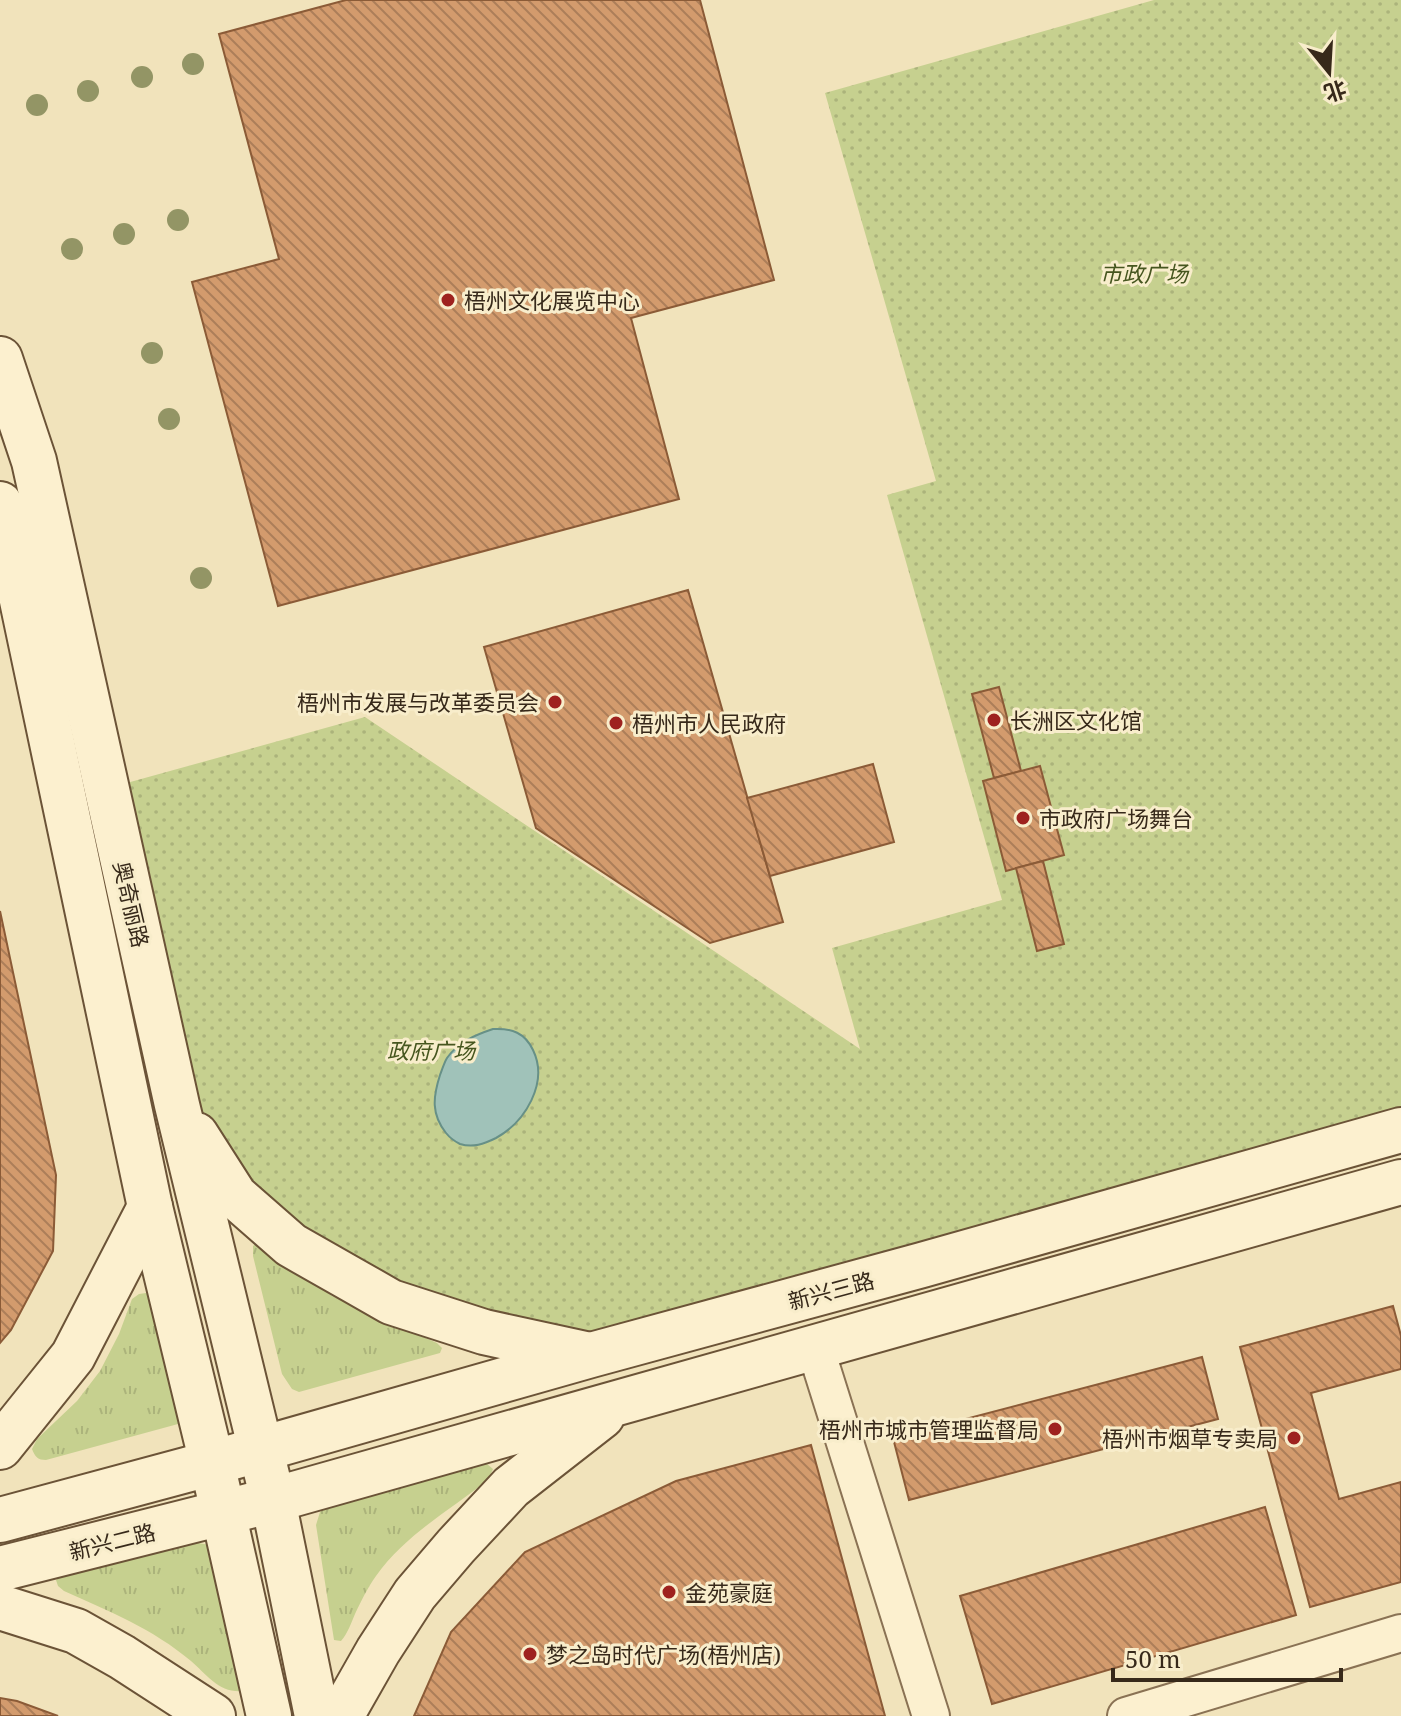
<svg xmlns="http://www.w3.org/2000/svg" width="1401" height="1716" viewBox="0 0 1401 1716" font-family="'Noto Serif','Noto Sans SC',serif">
	<style>
		.grass { fill: url(#grass-tufts) }
		.park { fill: url(#park-dots) }
		.water { fill: #a0c2b9; stroke: #679087; stroke-width: 2 }
		.building { fill: url(#building-back-hatch); stroke: #8b5b37; stroke-width: 2 }
		.lines { fill: none; stroke-linecap: round; stroke-linejoin: round }
		.street-casing { stroke: #8a7254; stroke-width: 40 }
		.secondary-casing { stroke: #6b5337; stroke-width: 48 }
		.street { stroke: #fcf0cf; stroke-width: 36 }
		.secondary { stroke: #fcf0cf; stroke-width: 44 }
		.tree { fill: #939565 }
		.poi-dot { fill: #9e221f; stroke: #f8edcb; stroke-width: 3 }
		.labels { text-anchor: middle; dominant-baseline: central; stroke-width: 6; stroke-linejoin: round; paint-order: stroke }
		.park-label { font-size: 22px; font-style: italic; fill: #46561f; stroke: #f8edcb }
		.poi-label { font-size: 22px; fill: #37291a; stroke: #f8edcb; text-anchor: start }
		.street-label { font-size: 22px; fill: #37291a; stroke: #f8edcb }
	</style>
	<defs>
		<pattern id="grass-tufts" width="24" height="20" patternUnits="userSpaceOnUse" patternTransform="scale(2)"><rect width="24" height="20" fill="#c6d08f"/><path d="M3 7l-1-3M5 7V3M7 7l1-3M15 17l-1-3M17 17v-4M19 17l1-3" fill="none" stroke="#abb37b"/></pattern>
		<pattern id="park-dots" width="8" height="8" patternUnits="userSpaceOnUse" patternTransform="scale(2)"><rect width="8" height="8" fill="#c6d08f"/><path d="M2 2h.1M6 6h.1" fill="none" stroke="#abb37b" stroke-width="1.8" stroke-linecap="round"/></pattern>
		<pattern id="building-back-hatch" width="6" height="6" patternUnits="userSpaceOnUse" patternTransform="scale(2)"><rect width="6" height="6" fill="#d39b6d"/><path d="M-1 5l2 2M0 0l6 6M5-1l2 2" fill="none" stroke="#ac7e59"/></pattern>
	</defs>
	<rect width="100%" height="100%" fill="#f1e3bb"/>
	<g class="grass">
		<polygon points="259,1241 332,1296 437,1343 442,1348 440,1353 299,1392 292,1389 282,1374 253,1256 253,1246"/>
		<path d="M146,1293L151,1298L183,1418L178,1424L46,1460C38,1460 35,1457 32,1449L37,1439L77,1401L100,1371L119,1334L132,1299L139,1294Z"/>
		<path d="M479,1464H487L493,1469L488,1480C450,1510 405,1535 376,1576C368,1587 361,1601 355,1614C351,1623 348,1633 341,1641L334,1640L316,1525L320,1512L325,1508Z"/>
		<path d="M198,1543L210,1545L244,1691C220,1694 207,1675 191,1661C153,1629 109,1611 64,1591L58,1586L56,1580L62,1574Z"/>
	</g>
	<polygon class="park" points="1154,0 1401,0 1401,1130 591,1355 291,1245 177,1105 105,789 365,717 860,1049 832,948 1002,900 887,495 936,481 825,93"/>
	<path class="water" d="M493,1029C512,1028 525,1033 533,1050C549,1083 525,1122 496,1138C484,1144 473,1148 460,1144C454,1141 450,1138 446,1133C431,1114 433,1097 440,1075C442,1070 444,1063 447,1058C458,1042 475,1035 493,1029Z"/>
	<g class="building">
		<polygon points="346,0 700,0 774,280 631,318 679,499 278,606 192,282 279,259 219,34"/>
		<polygon points="688,590 783,922 710,943 536,828 484,647"/>
		<polygon points="999,687 1021,771 994,778 972,694"/>
		<polygon points="873,764 894,842 770,876 747,798"/>
		<polygon points="1040,766 1064,855 1006,871 983,781"/>
		<polygon points="1043,861 1064,944 1037,951 1016,868"/>
		<polygon points="0,911 56,1175 53,1251 11,1330 0,1343"/>
		<polygon points="1393,1306 1401,1336 1401,1369 1311,1393 1339,1499 1401,1482 1401,1582 1310,1607 1240,1347"/>
		<polygon points="1202,1357 1218,1419 909,1500 893,1438"/>
		<polygon points="811,1445 885,1716 414,1716 451,1632 525,1552 676,1481"/>
		<polygon points="1265,1507 1296,1615 992,1704 960,1596"/>
		<polygon points="0,1698 17,1701 58,1716 0,1716"/>
	</g>
	<g class="lines">
		<g class="street-casing">
			<g id="street">
				<polyline points="815,1347 931,1716"/>
				<polyline points="1126,1716 1401,1633"/>
			</g>
		</g>
		<g class="secondary-casing">
			<g id="secondary">
				<polyline points="0,359 34,461 177,1105 273,1500 317,1716"/>
				<polyline points="0,504 8,534 150,1207 212,1463 269,1716"/>
				<polyline points="196,1135 235,1196 291,1245 356,1282 391,1302 484,1332 585,1354"/>
				<polyline points="0,1447 73,1356 150,1207"/>
				<polyline points="0,1520 212,1463 591,1355 922,1265 1401,1130"/>
				<polyline points="0,1569 273,1500 1401,1182"/>
				<polyline points="0,1607 76,1631 122,1657 213,1716"/>
				<polyline points="341,1716 378,1651 415,1594 456,1546 511,1487 602,1416"/>
			</g>
		</g>
		<use href="#street" class="street"/>
		<use href="#secondary" class="secondary"/>
	</g>
	<g class="tree">
		<circle cx="193" cy="64" r="11"/>
		<circle cx="142" cy="77" r="11"/>
		<circle cx="88" cy="91" r="11"/>
		<circle cx="37" cy="105" r="11"/>
		<circle cx="178" cy="220" r="11"/>
		<circle cx="124" cy="234" r="11"/>
		<circle cx="72" cy="249" r="11"/>
		<circle cx="152" cy="353" r="11"/>
		<circle cx="169" cy="419" r="11"/>
		<circle cx="201" cy="578" r="11"/>
	</g>
	<g class="poi-dot">
		<circle cx="448" cy="300" r="8"/>
		<circle cx="555" cy="702" r="8"/>
		<circle cx="994" cy="720" r="8"/>
		<circle cx="616" cy="723" r="8"/>
		<circle cx="1023" cy="818" r="8"/>
		<circle cx="1055" cy="1429" r="8"/>
		<circle cx="1294" cy="1438" r="8"/>
		<circle cx="669" cy="1592" r="8"/>
		<circle cx="530" cy="1654" r="8"/>
	</g>
	<g class="labels">
		<g class="park-label">
			<text x="1144" y="273">市政广场</text>
			<text x="431" y="1050">政府广场</text>
		</g>
		<g class="poi-label">
			<text x="464" y="300">梧州文化展览中心</text>
			<text x="539" y="702" text-anchor="end">梧州市发展与改革委员会</text>
			<text x="1010" y="720">长洲区文化馆</text>
			<text x="632" y="723">梧州市人民政府</text>
			<text x="1039" y="818">市政府广场舞台</text>
			<text x="1039" y="1429" text-anchor="end">梧州市城市管理监督局</text>
			<text x="1278" y="1438" text-anchor="end">梧州市烟草专卖局</text>
			<text x="685" y="1592">金苑豪庭</text>
			<text x="546" y="1654">梦之岛时代广场(梧州店)</text>
		</g>
		<g class="street-label">
			<text transform="translate(132 904) rotate(77)">奥奇丽路</text>
			<text transform="translate(831 1290) rotate(-15)">新兴三路</text>
			<text transform="translate(112 1541) rotate(-14)">新兴二路</text>
		</g>
	</g>
	<g transform="translate(1329 72) rotate(162)" stroke="#f8edcb" stroke-width="6" paint-order="stroke">
	<path d="M0-6L14 30L0 20L-14 30Z" fill="#37291a"/>
	<text y="-12" font-size="22" font-weight="bold" text-anchor="middle" fill="#37291a">北</text>
	</g>
	<path d="M1113 1668v12h228v-12" fill="none" stroke="#37291a" stroke-width="4"/>
	<text x="1125" y="1668" font-size="24" fill="#37291a" stroke="#f8edcb" stroke-width="6" paint-order="stroke">50 m</text>
</svg>
